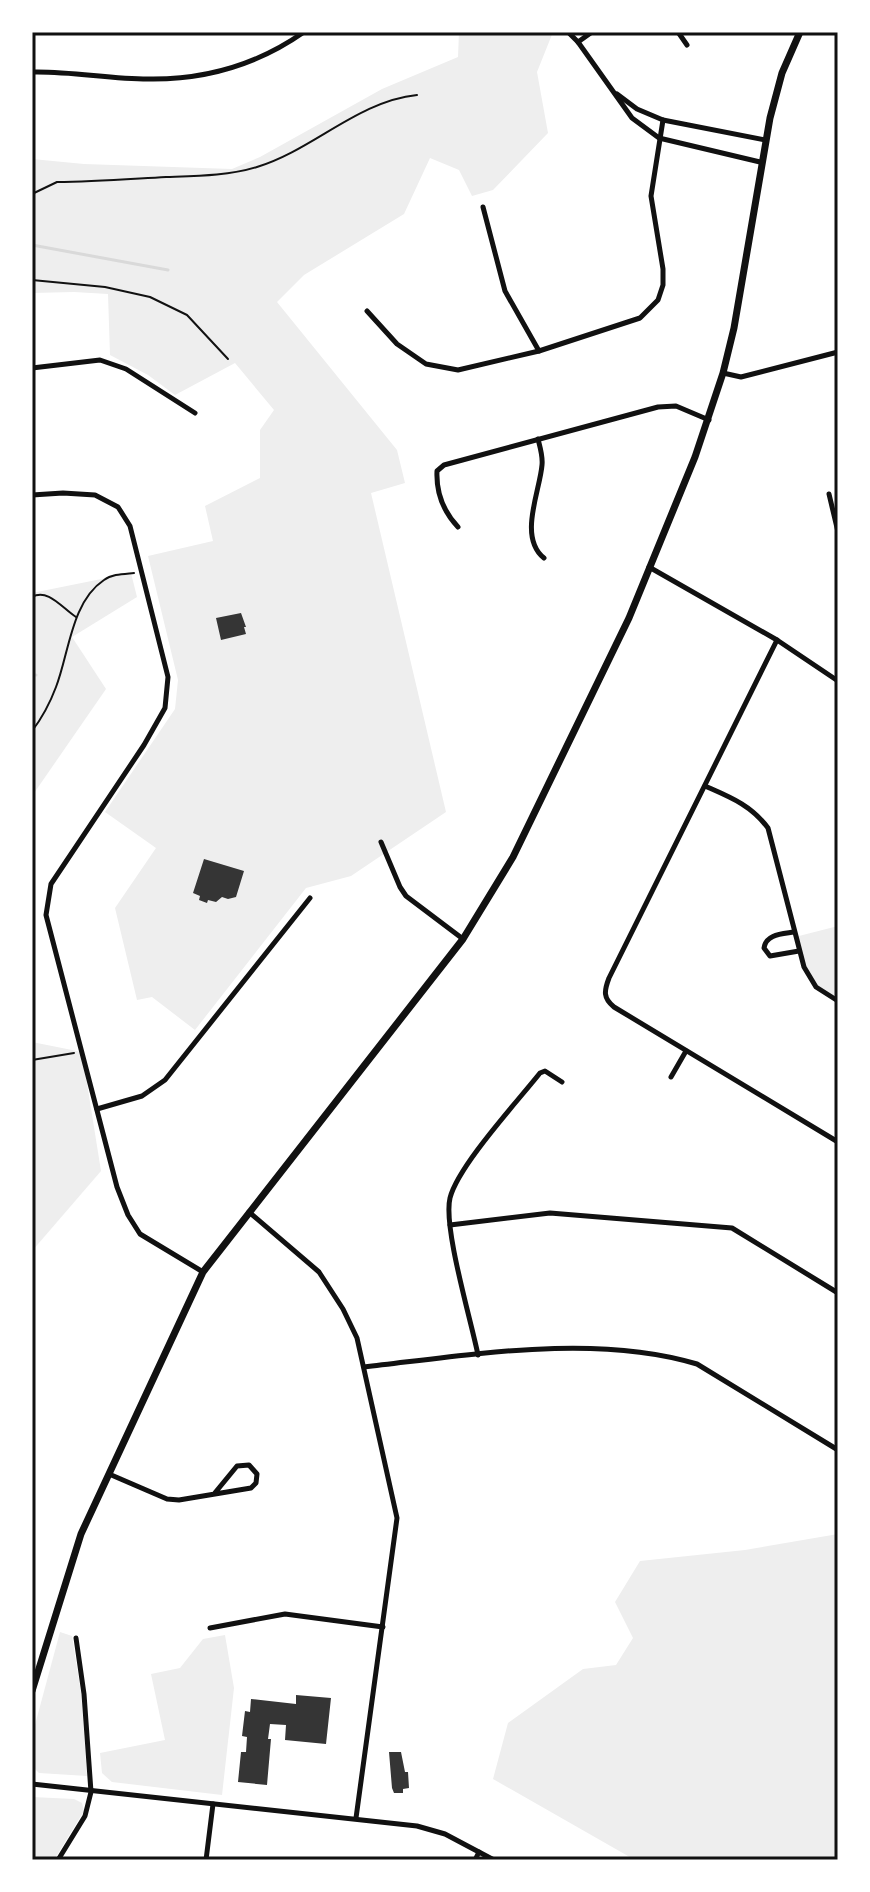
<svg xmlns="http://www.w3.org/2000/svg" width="870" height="1892" viewBox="0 0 870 1892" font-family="'Archivo Narrow',sans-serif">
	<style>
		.green { fill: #eee }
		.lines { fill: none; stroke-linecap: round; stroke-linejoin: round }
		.stream { stroke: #d9d9d9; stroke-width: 3 }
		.building { fill: #353535 }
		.path { stroke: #111; stroke-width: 2 }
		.minor { stroke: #111; stroke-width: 5 }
		.secondary { stroke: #111; stroke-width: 7 }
		.neatline { fill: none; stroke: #111; stroke-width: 3 }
	</style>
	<rect width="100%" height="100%" fill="#fff"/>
	<g class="green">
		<polygon points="459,32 553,32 537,72 548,133 493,190 472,196 459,170 430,158 404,214 304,275 277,302 397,450 405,483 371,493 446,812 351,876 306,888 195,1030 152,997 137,1000 115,908 156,848 105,812 175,709 178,680 148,556 213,541 205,506 260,478 260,430 274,410 235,363 175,395 148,375 110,355 108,294 74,292 32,293 32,159 84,164 232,169 260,157 382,89 458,57"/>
		<polygon points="131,573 137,597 72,637 106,689 32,796 32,593"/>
		<path d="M838,926V1001C808,985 805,967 795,937Z"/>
		<polygon points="32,1042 82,1052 101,1171 32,1251"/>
		<polygon points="838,1534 838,1860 635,1860 493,1779 508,1723 583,1669 616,1665 633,1638 615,1602 640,1561 745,1550"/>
		<polygon points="60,1632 72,1636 81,1693 87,1776 39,1773 32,1766 32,1736"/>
		<polygon points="225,1635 234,1688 222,1795 112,1782 102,1773 100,1753 165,1740 151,1674 180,1668 203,1639"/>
		<polygon points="32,1797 74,1799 82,1803 84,1811 54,1860 32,1860"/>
	</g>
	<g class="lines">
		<g class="stream">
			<polyline points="32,245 168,270"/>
			<polyline points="32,675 36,675"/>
		</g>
	</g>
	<g class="building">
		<polygon points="241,613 246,627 244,627 246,634 221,640 216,618"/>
		<polygon points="204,859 244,871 236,897 228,899 222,897 216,902 208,900 207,903 199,900 200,896 193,893"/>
		<polygon points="296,1695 331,1698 326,1744 285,1740 286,1725 270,1724 268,1739 271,1739 267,1785 238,1782 241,1752 246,1752 247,1737 242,1736 245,1711 250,1712 251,1699 296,1704"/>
		<polygon points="389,1752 401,1752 405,1772 408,1772 409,1788 403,1789 403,1793 394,1793 392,1788"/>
	</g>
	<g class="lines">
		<g class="path">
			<path d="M32,194L57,182C93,182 130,179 166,177C197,176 228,176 257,167C313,150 358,101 417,95"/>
			<polyline points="32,280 105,287 150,297 187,315 228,359"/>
			<path d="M32,597C48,588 62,608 76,617"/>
			<path d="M32,731C42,718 50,703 56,687C69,654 71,602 104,580C112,574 124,574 134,573"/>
			<polyline points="32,1060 74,1053"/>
		</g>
		<g class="minor">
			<polyline points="568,32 578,42 632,118 659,138 760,162"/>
			<polyline points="678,32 687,45"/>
			<polyline points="578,42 592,32"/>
			<path d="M32,72C71,71 109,79 148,79C206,80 257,65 304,32"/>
			<polyline points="617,94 637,109 663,120 765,140"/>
			<polyline points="483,207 505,291 539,351"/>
			<polyline points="367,311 397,344 426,364 458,370 539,351 640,318 658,300 663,285 663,269 651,196 663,120"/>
			<polyline points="32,368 100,360 126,369 195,413"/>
			<polyline points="723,373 741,377 838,352"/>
			<path d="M538,439C540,447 543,456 542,465C540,491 518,537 544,558"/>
			<polyline points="829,494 838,532"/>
			<polyline points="32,495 63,493 95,495 118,507 130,526 168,677 165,708 144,745 51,884 46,915 117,1187 128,1215 140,1234 203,1272"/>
			<path d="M458,527C443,511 436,493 437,471L444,465L658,407L676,406L709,420"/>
			<polyline points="649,567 777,640 838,681"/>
			<path d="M777,640L609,978C604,991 603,998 614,1007L838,1142"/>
			<path d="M705,786C730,797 751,805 768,828L804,967L816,987L838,1001"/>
			<polyline points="381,842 400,887 406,896 463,939"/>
			<path d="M794,932C782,934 766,934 764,948L770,956L799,951"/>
			<polyline points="671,1077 686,1051"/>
			<polyline points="97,1109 142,1096 165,1080 310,898"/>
			<polyline points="249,1212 319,1272 343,1309 357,1338 397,1518 356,1818"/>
			<polyline points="450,1225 550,1213 732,1228 838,1293"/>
			<path d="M478,1355C471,1320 443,1227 450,1198C458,1166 517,1102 540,1073L545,1071L562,1082"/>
			<path d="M364,1367C470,1355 594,1333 697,1364L838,1450"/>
			<polyline points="109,1474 167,1499 179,1500 251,1488 256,1483 257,1474 249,1465 237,1466 214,1494"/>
			<polyline points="210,1628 285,1614 383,1627"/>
			<polyline points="32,1784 417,1826 445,1834 494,1860"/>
			<polyline points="58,1860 85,1816 91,1792 84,1694 76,1638"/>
			<polyline points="206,1860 213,1804"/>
			<polyline points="475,1860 479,1852"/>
		</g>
		<polyline class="secondary" points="32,1691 81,1534 203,1272 463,939 513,857 629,618 695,457 723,373 734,328 770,118 782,73 800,32"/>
	</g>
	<rect width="870" height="1892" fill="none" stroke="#ffffff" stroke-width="68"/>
	<rect x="34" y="34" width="802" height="1824" class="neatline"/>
</svg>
